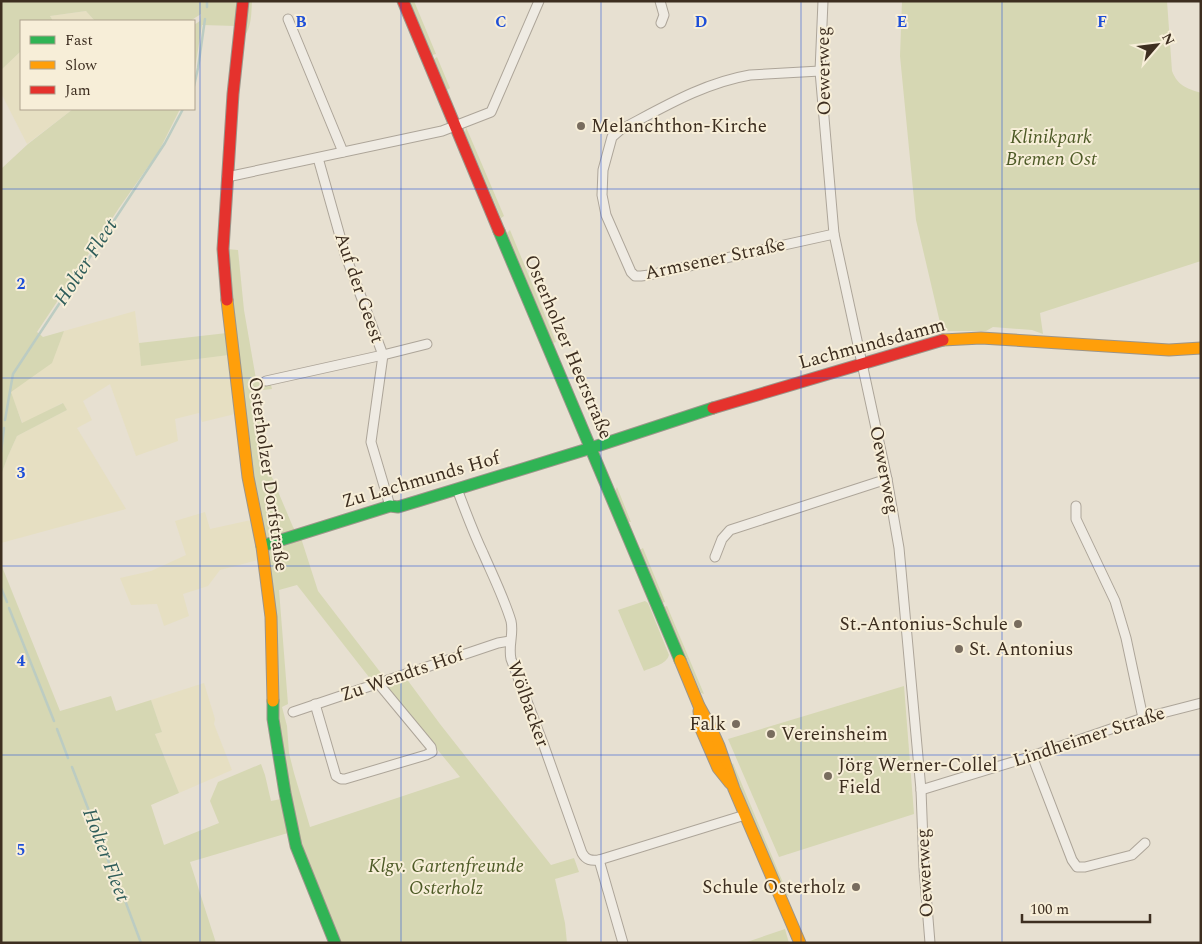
<svg xmlns="http://www.w3.org/2000/svg" width="1202" height="944" viewBox="0 0 1202 944" font-family="Spectral,serif">
	<style>
		.farmland { fill: #e6dfc2 }
		.green { fill: #d6d7b3; fill-rule: evenodd }
		.lines { fill: none; stroke-linecap: round; stroke-linejoin: round }
		.stream { stroke: #bcccc2; stroke-width: 2.5 }
		.street-casing { stroke: #ada599; stroke-width: 11 }
		.fast-casing { stroke: #9c958a; stroke-width: 13 }
		.slow-casing { stroke: #9c958a; stroke-width: 13 }
		.jam-casing { stroke: #9c958a; stroke-width: 13 }
		.street { stroke: #efebe3; stroke-width: 9 }
		.fast { stroke: #30b455; stroke-width: 11 }
		.slow { stroke: #ff9f0a; stroke-width: 11 }
		.jam { stroke: #e5322d; stroke-width: 11 }
		.grid { fill: none; stroke: #1d4ed8; stroke-width: 1; stroke-opacity: 0.55 }
		.poi-dot { fill: #786c5e; stroke: #f7eed8; stroke-width: 2 }
		.labels { text-anchor: middle; dominant-baseline: central; stroke-width: 4; stroke-linejoin: round; paint-order: stroke }
		.street-label { font-size: 19px; fill: #3d2e20; stroke: #f7eed8 }
		.poi-label { font-size: 19px; fill: #3d2e20; stroke: #f7eed8; text-anchor: start }
		.park-label { font-size: 19px; font-style: italic; fill: #4d5a26; stroke: #f7eed8 }
		.water-label { font-size: 20px; font-style: italic; fill: #2f5d5a; stroke: #f7eed8 }
		.grid-label { font-size: 16px; text-anchor: middle; font-weight: bold; fill: #1d4ed8; stroke: #f7eed8; stroke-width: 4; stroke-linejoin: round; paint-order: stroke }
	</style>
	<rect width="100%" height="100%" fill="#e7e0d1"/>
	<g class="farmland">
		<polygon points="86,11 95,21 53,21 50,16"/>
		<polygon points="21,51 21,109 73,109 27,144 1,93 1,70"/>
		<polygon points="135,311 139,343 141,365 229,355 235,414 202,422 199,413 175,419 178,441 136,456 110,384 83,401 92,420 77,428 126,509 1,543 1,475 8,456 17,436 67,410 62,403 23,424 10,392 51,363 64,331"/>
		<polygon points="205,512 210,529 251,520 258,560 220,570 208,586 183,594 189,616 164,626 157,604 131,605 120,578 151,571 186,555 175,521"/>
		<polygon points="204,683 215,719 214,724 232,770 179,793 155,734 162,732 151,700"/>
	</g>
	<g class="green">
		<polygon points="1,1 241,1 236,26 202,25 194,75 194,25 200,21 201,14 190,21 95,21 86,11 50,16 53,21 21,21 21,51 1,70"/>
		<path d="M246,1H252C251,16 252,26 243,39Z"/>
		<polygon points="410,1 414,1 436,54 432,55"/>
		<path d="M902,1H1167L1172,71C1178,86 1186,88 1201,93V261L1040,313L1043,334L1032,330L993,327L986,331H942L916,220L900,56Z"/>
		<polygon points="437,57 450,88 447,90 434,59"/>
		<polygon points="73,109 180,109 159,151 119,208 37,332 43,337 64,331 52,363 11,392 22,423 63,403 67,410 17,436 8,456 1,475 1,169 28,144"/>
		<polygon points="466,127 504,216 501,218 465,133"/>
		<polygon points="510,230 556,342 553,343 507,233"/>
		<path d="M227,249L238,250L244,310L256,379L269,377L272,389L254,391L269,470L293,527L301,538L318,591L384,677L403,674L440,724L551,865L574,858L579,872L555,879L565,923L567,943H339L303,854L277,727L276,654L251,477ZM297,585L372,681L385,686L460,777L310,827L294,773L289,753L287,726L282,707L288,704L279,590Z"/>
		<polygon points="227,333 229,355 141,366 139,343"/>
		<polygon points="617,487 631,522 630,522 628,521 615,491"/>
		<polygon points="643,548 665,602 662,603 640,550"/>
		<polygon points="1,564 60,711 111,696 116,711 151,700 162,732 155,734 179,793 151,805 164,845 219,823 210,801 218,782 261,764 265,775 271,801 281,799 288,833 190,862 216,943 1,943"/>
		<path d="M645,601L648,603L669,655C666,665 652,667 644,671L618,610Z"/>
		<polygon points="667,606 704,694 701,693 664,607"/>
		<polygon points="904,686 914,814 779,857 728,739"/>
		<polygon points="733,763 789,897 785,894 731,766"/>
		<polygon points="785,929 789,943 744,943"/>
	</g>
	<g class="lines">
		<g class="stream">
			<polyline points="207,7 207,1"/>
			<polyline points="194,86 198,68 205,19"/>
			<polyline points="5,420 13,374 165,143 183,109"/>
			<polyline points="1,452 4,428"/>
			<polyline points="1,588 7,602"/>
			<polyline points="9,608 54,721"/>
			<polyline points="57,729 68,758"/>
			<polyline points="72,767 113,873 126,903 141,943"/>
		</g>
		<g class="street-casing">
			<g id="street">
				<polyline points="660,1 664,15 661,23"/>
				<polyline points="823,1 820,71 834,234 887,479 899,548 921,790 924,869 930,943"/>
				<polyline points="288,19 343,152"/>
				<path d="M820,71L750,75C703,83 662,108 620,130L612,137L603,170L602,195L606,215L631,272L635,276H641L649,275L834,234"/>
				<polyline points="318,158 345,254 383,355 371,442 390,506"/>
				<polyline points="227,177 442,131 491,112 539,1"/>
				<polyline points="266,381 383,355 427,344"/>
				<path d="M457,489C465,510 473,532 483,553C493,576 504,598 511,621C514,634 508,645 511,659L544,746L582,853C586,860 591,861 599,860L745,815"/>
				<polyline points="1076,506 1076,519 1115,601 1126,638 1143,718"/>
				<polyline points="715,557 722,539 730,530 887,479"/>
				<polyline points="315,704 336,776 341,779 345,779 426,755 432,752 431,747 378,683"/>
				<polyline points="293,712 498,643 510,641"/>
				<polyline points="1032,756 1072,860 1077,867 1085,867 1132,855 1145,843"/>
				<polyline points="921,790 1029,757 1143,718 1201,703"/>
				<polyline points="599,860 623,943"/>
			</g>
		</g>
		<g class="fast-casing">
			<g id="fast">
				<polyline points="499,231 680,660"/>
				<polyline points="262,546 390,506 398,507 418,501 591,448 713,408"/>
				<polyline points="273,701 273,719 285,793 296,846 335,943"/>
			</g>
		</g>
		<g class="slow-casing">
			<g id="slow">
				<polyline points="227,300 248,477 262,547 271,617 273,701"/>
				<polyline points="943,340 981,338 1169,350 1201,348"/>
				<polyline points="680,660 699,706 710,726 719,746 734,789 800,943"/>
				<polyline points="699,711 701,729 718,768 730,783"/>
			</g>
		</g>
		<g class="jam-casing">
			<g id="jam">
				<polyline points="403,1 499,231"/>
				<polyline points="227,300 223,249 233,94 243,1"/>
				<polyline points="713,408 943,340"/>
			</g>
		</g>
		<use href="#street" class="street"/>
		<use href="#fast" class="fast"/>
		<use href="#slow" class="slow"/>
		<use href="#jam" class="jam"/>
	</g>
	<path class="grid" d="M200,1V943M401,1V943M601,1V943M801,1V943M1002,1V943M1,189H1201M1,378H1201M1,566H1201M1,755H1201"/>
	<g class="poi-dot">
		<circle cx="581" cy="126" r="5"/>
		<circle cx="1018" cy="624" r="5"/>
		<circle cx="959" cy="649" r="5"/>
		<circle cx="736" cy="724" r="5"/>
		<circle cx="771" cy="734" r="5"/>
		<circle cx="828" cy="776" r="5"/>
		<circle cx="856" cy="887" r="5"/>
	</g>
	<g class="labels">
		<g class="street-label">
			<text transform="translate(824 71) rotate(-91)">Oewerweg</text>
			<text transform="translate(715 259) rotate(-12)">Armsener Straße</text>
			<text transform="translate(359 288) rotate(71)">Auf der Geest</text>
			<text transform="translate(872 344) rotate(-15)">Lachmundsdamm</text>
			<text transform="translate(568 347) rotate(67)">Osterholzer Heerstraße</text>
			<text transform="translate(884 470) rotate(79)">Oewerweg</text>
			<text transform="translate(268 474) rotate(82)">Osterholzer Dorfstraße</text>
			<text transform="translate(421 480) rotate(-16)">Zu Lachmunds Hof</text>
			<text transform="translate(402 675) rotate(-19)">Zu Wendts Hof</text>
			<text transform="translate(528 704) rotate(70)">Wölbacker</text>
			<text transform="translate(1089 737) rotate(-18)">Lindheimer Straße</text>
			<text transform="translate(925 873) rotate(-93)">Oewerweg</text>
		</g>
		<g class="poi-label">
			<text x="591" y="126">Melanchthon-Kirche</text>
			<text x="1008" y="624" text-anchor="end">St.-Antonius-Schule</text>
			<text x="969" y="649">St. Antonius</text>
			<text x="726" y="724" text-anchor="end">Falk</text>
			<text x="781" y="734">Vereinsheim</text>
			<text x="838" y="765">Jörg Werner-Collel<tspan x="838" dy="22">Field</tspan></text>
			<text x="846" y="887" text-anchor="end">Schule Osterholz</text>
		</g>
		<g class="park-label">
			<text x="1051" y="137">Klinikpark<tspan x="1051" dy="22">Bremen Ost</tspan></text>
			<text x="446" y="866">Klgv. Gartenfreunde<tspan x="446" dy="22">Osterholz</tspan></text>
		</g>
		<g class="water-label">
			<text transform="translate(86 262) rotate(-57)">Holter Fleet</text>
			<text transform="translate(106 855) rotate(69)">Holter Fleet</text>
		</g>
	</g>
	<g class="grid-label">
		<text x="301" y="27">B</text>
		<text x="501" y="27">C</text>
		<text x="701" y="27">D</text>
		<text x="902" y="27">E</text>
		<text x="1102" y="27">F</text>
		<text x="21" y="289">2</text>
		<text x="21" y="478">3</text>
		<text x="21" y="666">4</text>
		<text x="21" y="855">5</text>
	</g>
	<rect width="1202" height="944" fill="none" stroke="#3d2e20" stroke-width="5"/>
	<rect x="20" y="20" width="175" height="90" fill="#f7eed8" stroke="#ada18e"/>
	<rect x="30" y="36" width="25" height="8" fill="#30b455" stroke="#ada18e"/>
	<text x="65" y="45" font-size="15" fill="#3d2e20">Fast</text>
	<rect x="30" y="61" width="25" height="8" fill="#ff9f0a" stroke="#ada18e"/>
	<text x="65" y="70" font-size="15" fill="#3d2e20">Slow</text>
	<rect x="30" y="86" width="25" height="8" fill="#e5322d" stroke="#ada18e"/>
	<text x="65" y="95" font-size="15" fill="#3d2e20">Jam</text>
	<g transform="translate(1157 45) rotate(62)" stroke="#f7eed8" stroke-width="4" paint-order="stroke">
	<path d="M0-4L9 19L0 12L-9 19Z" fill="#3d2e20"/>
	<text y="-8" font-size="14" font-weight="bold" text-anchor="middle" fill="#3d2e20">N</text>
	</g>
	<path d="M1022 914v8h128v-8" fill="none" stroke="#3d2e20" stroke-width="2.5"/>
	<text x="1030" y="914" font-size="15" fill="#3d2e20" stroke="#f7eed8" stroke-width="4" paint-order="stroke">100 m</text>
</svg>
